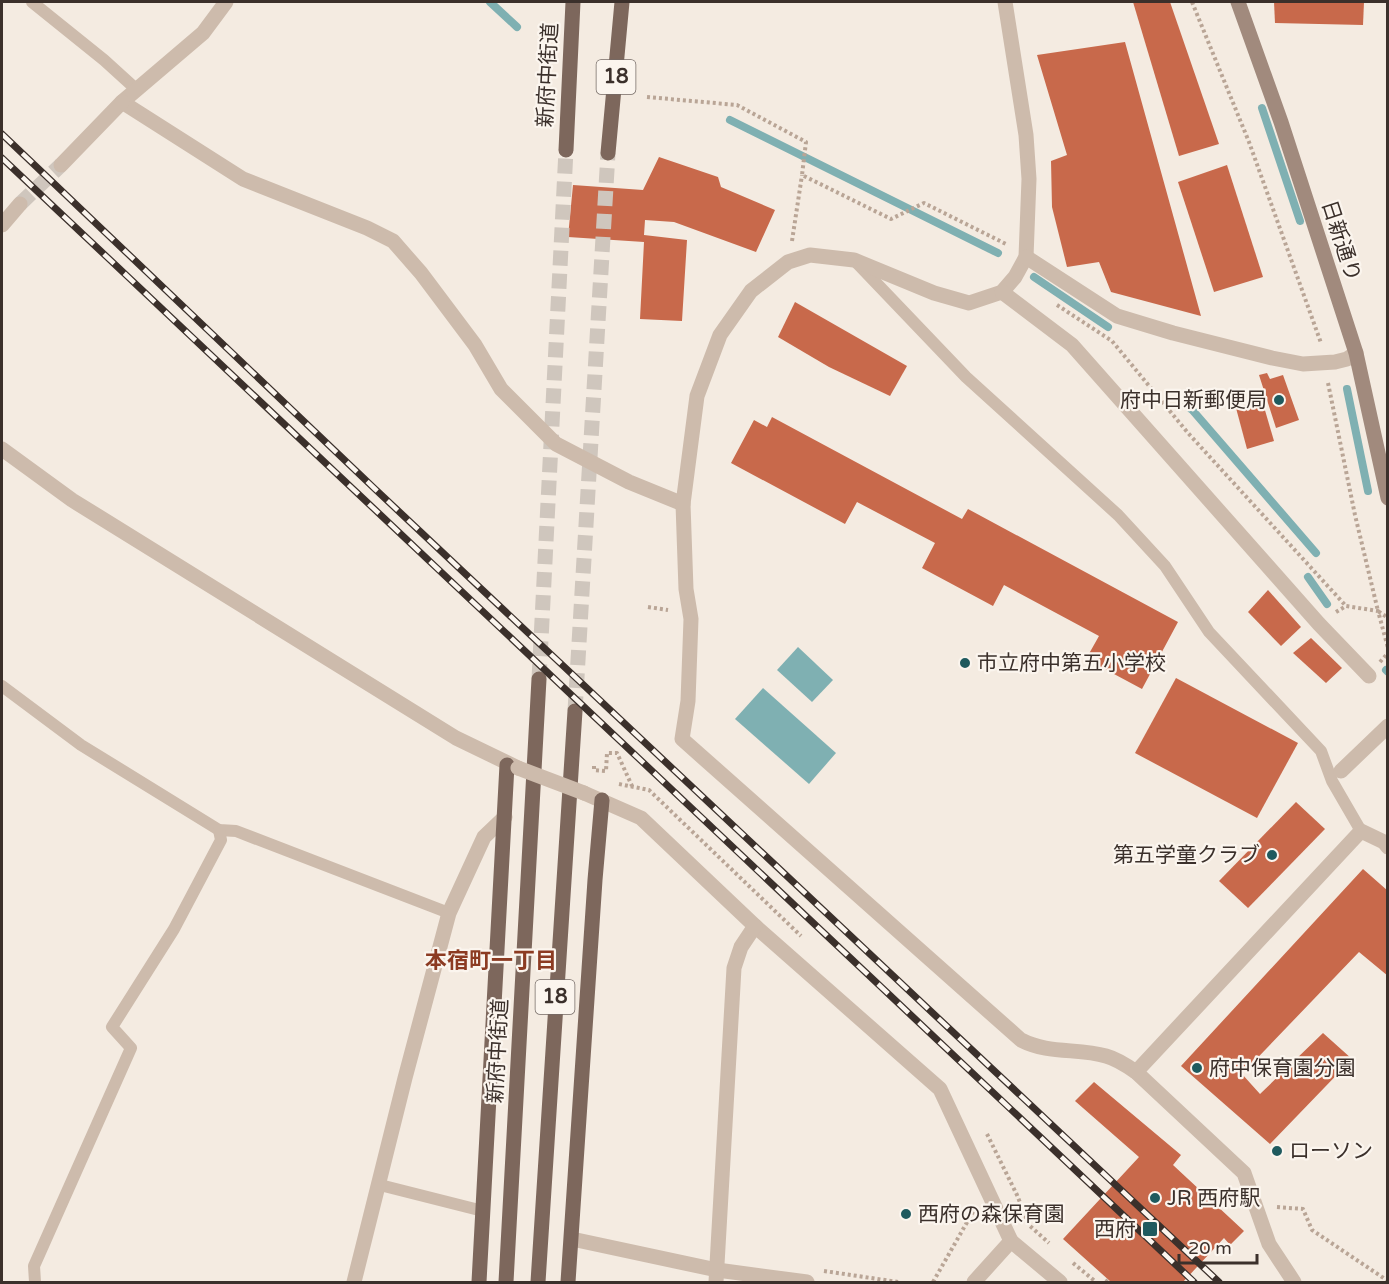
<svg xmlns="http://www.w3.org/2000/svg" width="1389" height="1284" viewBox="0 0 1389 1284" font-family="'Varela Round','Noto Sans JP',sans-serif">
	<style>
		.water { fill: #7fb0b2 }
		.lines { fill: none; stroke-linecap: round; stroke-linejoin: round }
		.stream { stroke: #7fb0b2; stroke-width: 8 }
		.building { fill: #c8694b }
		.street-tunnel { stroke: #cfc6bd; stroke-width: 15; stroke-dasharray: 15 8; stroke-linecap: butt }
		.primary-tunnel { stroke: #cfc6bd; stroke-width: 15; stroke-dasharray: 15 8; stroke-linecap: butt }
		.path { stroke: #b9a596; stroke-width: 4; stroke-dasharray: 3 3; stroke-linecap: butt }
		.lane { stroke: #cdbbac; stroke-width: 12 }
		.street { stroke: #cdbbac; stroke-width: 15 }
		.secondary { stroke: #a18a7d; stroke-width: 15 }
		.primary { stroke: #7d675c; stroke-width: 15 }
		.rail-casing { stroke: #3b302b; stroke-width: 7 }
		.rail { stroke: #fbf5ee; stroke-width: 4.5; stroke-dasharray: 14; stroke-linecap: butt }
		.street-bridge { stroke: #cdbbac; stroke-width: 15 }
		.poi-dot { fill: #1f5a5e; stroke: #fbf5ee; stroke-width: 2 }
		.labels { text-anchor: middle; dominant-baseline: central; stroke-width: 4.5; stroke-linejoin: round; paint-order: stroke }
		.shield { fill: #fbf5ee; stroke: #756b66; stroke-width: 1.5 }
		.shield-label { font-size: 20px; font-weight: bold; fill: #3b302b }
		.street-label { font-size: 21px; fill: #3b302b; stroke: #fbf5ee }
		.poi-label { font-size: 21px; fill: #3b302b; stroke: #fbf5ee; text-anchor: start }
		.neighbourhood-label { font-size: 22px; font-weight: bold; fill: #8c3b22; stroke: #fbf5ee }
	</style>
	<rect width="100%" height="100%" fill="#f4ebe1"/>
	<g class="water">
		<polygon points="798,647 833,680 812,702 777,670"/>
		<polygon points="763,688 836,753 809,784 735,719"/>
	</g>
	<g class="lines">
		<g class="stream">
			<polyline points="490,2 517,27"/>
			<polyline points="1262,108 1300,221"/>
			<polyline points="730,120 998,253"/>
			<polyline points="1034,277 1108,327"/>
			<polyline points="1347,389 1368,491"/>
			<polyline points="1191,409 1188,405 1316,553"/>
			<polyline points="1308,577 1327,604"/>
			<polyline points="1386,670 1388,672"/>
		</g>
	</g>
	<g class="building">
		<polygon points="1133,2 1170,2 1219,144 1179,156"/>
		<polygon points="1274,2 1364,2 1363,25 1275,23"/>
		<polygon points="1125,42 1201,316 1111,292 1099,262 1067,267 1052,207 1051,161 1067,155 1037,55"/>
		<polygon points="659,157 718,177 721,187 775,210 756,252 674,222 645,220 644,235 687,240 682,321 640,319 644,242 568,237 573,185 643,190"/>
		<polygon points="1227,165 1263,277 1214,292 1178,182"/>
		<polygon points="795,302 907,366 890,396 829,367 778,337"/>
		<polygon points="1267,373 1270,379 1283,375 1299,420 1276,428 1259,375"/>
		<polygon points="1262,400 1274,441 1247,449 1236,408"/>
		<polygon points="772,417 962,519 968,509 1178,622 1142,689 1086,659 1099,636 1004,585 993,606 922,568 935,543 857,502 845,524 731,463 754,420 767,427"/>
		<polygon points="1268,590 1301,627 1281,646 1248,612"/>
		<polygon points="1311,638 1342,668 1326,683 1293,653"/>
		<polygon points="1176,678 1298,743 1257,818 1135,753"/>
		<polygon points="1296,802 1325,829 1248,908 1219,881"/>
		<polygon points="1363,869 1388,891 1388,976 1359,952 1242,1074 1260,1094 1323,1033 1352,1059 1270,1144 1181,1066"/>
		<polygon points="1094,1082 1181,1155 1173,1165 1244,1231 1230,1245 1224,1238 1183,1282 1111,1282 1063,1239 1139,1157 1075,1101"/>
	</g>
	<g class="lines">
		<polyline class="street-tunnel" points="20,204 61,165"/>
		<g class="primary-tunnel">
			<polyline points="539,679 566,150"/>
			<polyline points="575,711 608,153"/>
		</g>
		<g class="path">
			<polyline points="1192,2 1249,142 1321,343"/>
			<polyline points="647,97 737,105 806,142 802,175 891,219 924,203 1008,245"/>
			<polyline points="792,241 802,175"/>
			<polyline points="1057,305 1112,341 1188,433 1346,606"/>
			<polyline points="1328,383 1355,515 1378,611 1388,618"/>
			<polyline points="648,607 668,610"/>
			<polyline points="1336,612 1346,606 1378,611 1388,648"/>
			<polyline points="1380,662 1388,653"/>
			<polyline points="594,766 594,770 606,771 607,753 617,753 632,786"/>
			<polyline points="619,784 649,790 801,936"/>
			<polyline points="987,1134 1017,1195 1029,1225 1049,1243"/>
			<polyline points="1277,1207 1303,1209 1312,1230 1388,1281"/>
			<polyline points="1073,1263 1096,1282"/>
			<polyline points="824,1271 898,1282"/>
			<polyline points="933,1282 974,1210"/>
			<polyline points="1106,1282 1108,1280"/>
		</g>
		<g class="lane">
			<polyline points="32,2 104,60 137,90"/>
			<polyline points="858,264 966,377 1118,515 1165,566 1209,632 1321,751 1332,781 1361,831"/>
			<polyline points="2,686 81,745 219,830 236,831 449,913"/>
			<polyline points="380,1185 483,1211"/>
			<polyline points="35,1282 34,1266 131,1048 112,1027 174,929 221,840 219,830"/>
		</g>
		<g class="street">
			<polyline points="226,2 203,33 122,102 243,179 367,228 393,241 421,273 475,345 501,389 556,444 629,482 683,504"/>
			<path d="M1005,2L1026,135L1029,179L1026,257L1015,277L1002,292L969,303L934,293L854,260L810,255L788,262L751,291L720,335L697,396L683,504L686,589L691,619L688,701L682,739L1021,1040C1048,1054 1078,1048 1106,1056C1117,1059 1126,1065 1136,1072L1244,1173L1269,1244L1294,1282"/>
			<polyline points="61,165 122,102"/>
			<polyline points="2,225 20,204"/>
			<polyline points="1026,257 1117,316 1173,333 1272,358 1303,364 1335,362 1347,359 1356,353"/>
			<polyline points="1002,292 1072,345 1319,624 1369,676"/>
			<polyline points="2,449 72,500 456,738 518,768"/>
			<polyline points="1341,771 1388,726"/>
			<polyline points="584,793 641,818 755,926 940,1089 1011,1241"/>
			<polyline points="1136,1072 1361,831 1384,842 1388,847"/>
			<polyline points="572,1239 717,1270 807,1282"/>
			<polyline points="354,1282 405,1078 449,913 484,837 505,817"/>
			<polyline points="716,1282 734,968 741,947 755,926"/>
			<polyline points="974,1282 1011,1241 1060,1282"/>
		</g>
		<polyline class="secondary" points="1238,2 1281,122 1356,353 1388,498"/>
		<g class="primary">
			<polyline points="566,150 573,2"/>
			<polyline points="608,153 622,2"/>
			<polyline points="479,1282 507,765"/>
			<polyline points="506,1282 539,679"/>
			<polyline points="538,1282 575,711"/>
			<polyline points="568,1282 595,880 602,800"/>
		</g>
		<g class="rail-casing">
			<g id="rail">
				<polyline points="2,134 375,489 1219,1282"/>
				<polyline points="2,158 1194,1282"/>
			</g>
		</g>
		<use href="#rail" class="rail"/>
		<polyline class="street-bridge" points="518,768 584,793"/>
	</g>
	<g class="poi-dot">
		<circle cx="1279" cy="400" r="6"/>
		<circle cx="965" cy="663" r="6"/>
		<circle cx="1272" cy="855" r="6"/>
		<circle cx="1197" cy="1068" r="6"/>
		<circle cx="1277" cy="1151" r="6"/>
		<circle cx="1155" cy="1198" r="6"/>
		<circle cx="906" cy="1214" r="6"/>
		<rect x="1142" y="1221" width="16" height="16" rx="3"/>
	</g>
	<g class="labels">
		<g class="shield">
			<rect x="596.5" y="60" width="39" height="34" rx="4.5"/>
			<rect x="535.5" y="980" width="39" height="34" rx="4.5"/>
		</g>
		<g class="shield-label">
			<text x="616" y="77">18</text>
			<text x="555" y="997">18</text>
		</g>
		<g class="street-label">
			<text transform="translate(548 75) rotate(-87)">新府中街道</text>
			<text transform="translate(1341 241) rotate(72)">日新通り</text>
			<text transform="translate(498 1051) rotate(-87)">新府中街道</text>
		</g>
		<g class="poi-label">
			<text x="1267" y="400" text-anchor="end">府中日新郵便局</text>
			<text x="977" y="663">市立府中第五小学校</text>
			<text x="1260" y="855" text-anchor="end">第五学童クラブ</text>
			<text x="1209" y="1068">府中保育園分園</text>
			<text x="1289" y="1151">ローソン</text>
			<text x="1167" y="1198">JR 西府駅</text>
			<text x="918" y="1214">西府の森保育園</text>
			<text x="1136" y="1229" text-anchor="end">西府</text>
		</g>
		<g class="neighbourhood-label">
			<text x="491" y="961">本宿町一丁目</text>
		</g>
	</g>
	<rect width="1389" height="1284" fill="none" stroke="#3b302b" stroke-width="6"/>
	<path d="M1179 1254v9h78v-9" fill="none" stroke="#3b302b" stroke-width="3"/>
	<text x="1188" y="1254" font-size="18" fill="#3b302b" stroke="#fbf5ee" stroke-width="4.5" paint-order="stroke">20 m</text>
</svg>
